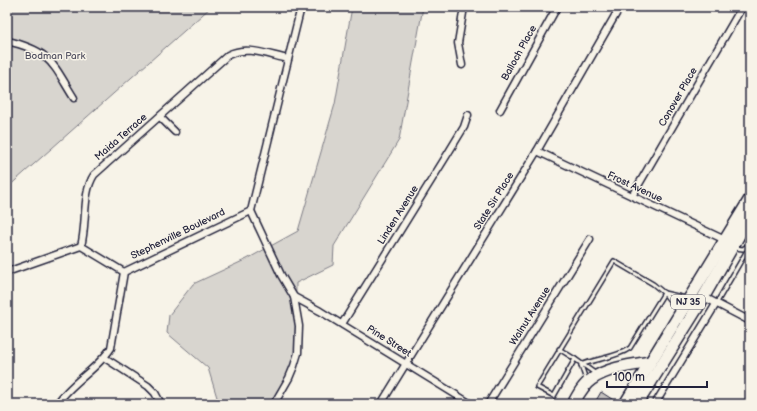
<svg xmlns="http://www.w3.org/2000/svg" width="757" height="411" viewBox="0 0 757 411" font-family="'Balsamiq Sans',sans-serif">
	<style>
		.green { fill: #d8d5cf; stroke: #7d7c85 }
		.building { fill: #c2bfbd; stroke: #22223b }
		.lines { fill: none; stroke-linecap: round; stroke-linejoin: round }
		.lane-casing { stroke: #22223b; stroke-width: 6 }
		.street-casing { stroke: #22223b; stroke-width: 9 }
		.highway-casing { stroke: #22223b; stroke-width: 14 }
		.lane { stroke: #f7f3e8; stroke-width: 3 }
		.street { stroke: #f7f3e8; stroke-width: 6 }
		.highway { stroke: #f7f3e8; stroke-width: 11 }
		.labels { text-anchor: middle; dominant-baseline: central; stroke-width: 3; stroke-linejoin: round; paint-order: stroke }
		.shield { fill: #f7f3e8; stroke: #62616f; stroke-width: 1 }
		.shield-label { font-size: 9px; font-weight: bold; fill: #22223b }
		.street-label { font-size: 10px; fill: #22223b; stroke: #f7f3e8 }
		.park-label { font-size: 10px; fill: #504f60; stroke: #f7f3e8 }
	</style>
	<rect width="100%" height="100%" fill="#f7f3e8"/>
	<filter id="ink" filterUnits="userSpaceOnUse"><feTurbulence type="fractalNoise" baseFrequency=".025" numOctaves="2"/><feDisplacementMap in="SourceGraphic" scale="8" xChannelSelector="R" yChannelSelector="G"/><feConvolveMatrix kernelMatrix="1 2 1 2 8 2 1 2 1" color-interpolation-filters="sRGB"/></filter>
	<g filter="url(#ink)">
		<g class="green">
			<polygon points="7,7 211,7 7,188"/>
			<polygon points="352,7 423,7 399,140 334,246 333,265 296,283 295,361 270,404 219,404 208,368 167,333 169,315 193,284 247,259 298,231 335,104"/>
		</g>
		<polygon class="building" points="601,392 618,403 618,404 594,404"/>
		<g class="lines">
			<g class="lane-casing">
				<g id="lane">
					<polyline points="746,228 750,235"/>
					<polyline points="735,248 743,249 750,244"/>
					<polyline points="664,293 686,298"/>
					<polyline points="716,304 749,247"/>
					<polyline points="559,349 575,359"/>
					<path d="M581,365C597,358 616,358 630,348L664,293"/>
					<polyline points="581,365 586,380"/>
					<polyline points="596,374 575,359 554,396 537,387 614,261 653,284 664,293 678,311"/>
				</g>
			</g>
			<g class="street-casing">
				<g id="street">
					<path d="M7,41C51,51 52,63 74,98"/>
					<polyline points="462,65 458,43 464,7"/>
					<polyline points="500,110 557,7"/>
					<polyline points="160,117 175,132"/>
					<polyline points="537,151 725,240"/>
					<polyline points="632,196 742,7"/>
					<path d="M81,246C87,225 82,193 94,175L228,55C247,45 268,55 288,59"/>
					<polyline points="81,246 124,272"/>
					<polyline points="7,272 81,246"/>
					<polyline points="294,297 320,311 471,404"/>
					<polyline points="704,297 750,321"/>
					<polyline points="342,324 447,155 464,127 468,115"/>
					<polyline points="105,358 148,386 155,393 161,404"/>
					<path d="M57,404C71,382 97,370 111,348L124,272L251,211"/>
					<polyline points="274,404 289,378 294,366 298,353 299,326 294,297 281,275 251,211 301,7"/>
					<polyline points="381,404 537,151 620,7"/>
					<polyline points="488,404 590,239"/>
					<polyline points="655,404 716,304"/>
				</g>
			</g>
			<g class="highway-casing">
				<g id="highway">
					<path d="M573,404C578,395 583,385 592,379C607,368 632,365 650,362"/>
					<polyline points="625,404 750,199"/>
					<polyline points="637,404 699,305 750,216"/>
				</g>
			</g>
			<use href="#lane" class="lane"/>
			<use href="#street" class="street"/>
			<use href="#highway" class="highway"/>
		</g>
	</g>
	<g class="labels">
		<rect class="shield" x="671" y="295" width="34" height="14" rx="3"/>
		<g class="shield-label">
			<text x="688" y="302">NJ 35</text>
		</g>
		<g class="street-label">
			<text transform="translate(519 53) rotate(-61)">Balloch Place</text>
			<text transform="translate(678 97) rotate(-60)">Conover Place</text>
			<text transform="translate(121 137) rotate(-41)">Maida Terrace</text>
			<text transform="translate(635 187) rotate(25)">Frost Avenue</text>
			<text transform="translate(494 201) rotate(-58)">State Sir Place</text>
			<text transform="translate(398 215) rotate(-58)">Linden Avenue</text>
			<text transform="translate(178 234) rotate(-26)">Stephenville Boulevard</text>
			<text transform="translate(530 316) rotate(-58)">Walnut Avenue</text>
			<text transform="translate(389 341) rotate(32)">Pine Street</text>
		</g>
		<g class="park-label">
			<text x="55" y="56">Bodman Park</text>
		</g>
	</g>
	<rect width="757" height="411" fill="none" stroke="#f7f3e8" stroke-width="24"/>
	<rect x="12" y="12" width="733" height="387" fill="none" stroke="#22223b" stroke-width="1.5" filter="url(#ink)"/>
	<path d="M607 381v6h100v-6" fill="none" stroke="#22223b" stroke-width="2"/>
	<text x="613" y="381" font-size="12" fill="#22223b" stroke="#f7f3e8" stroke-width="3" paint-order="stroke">100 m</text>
</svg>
